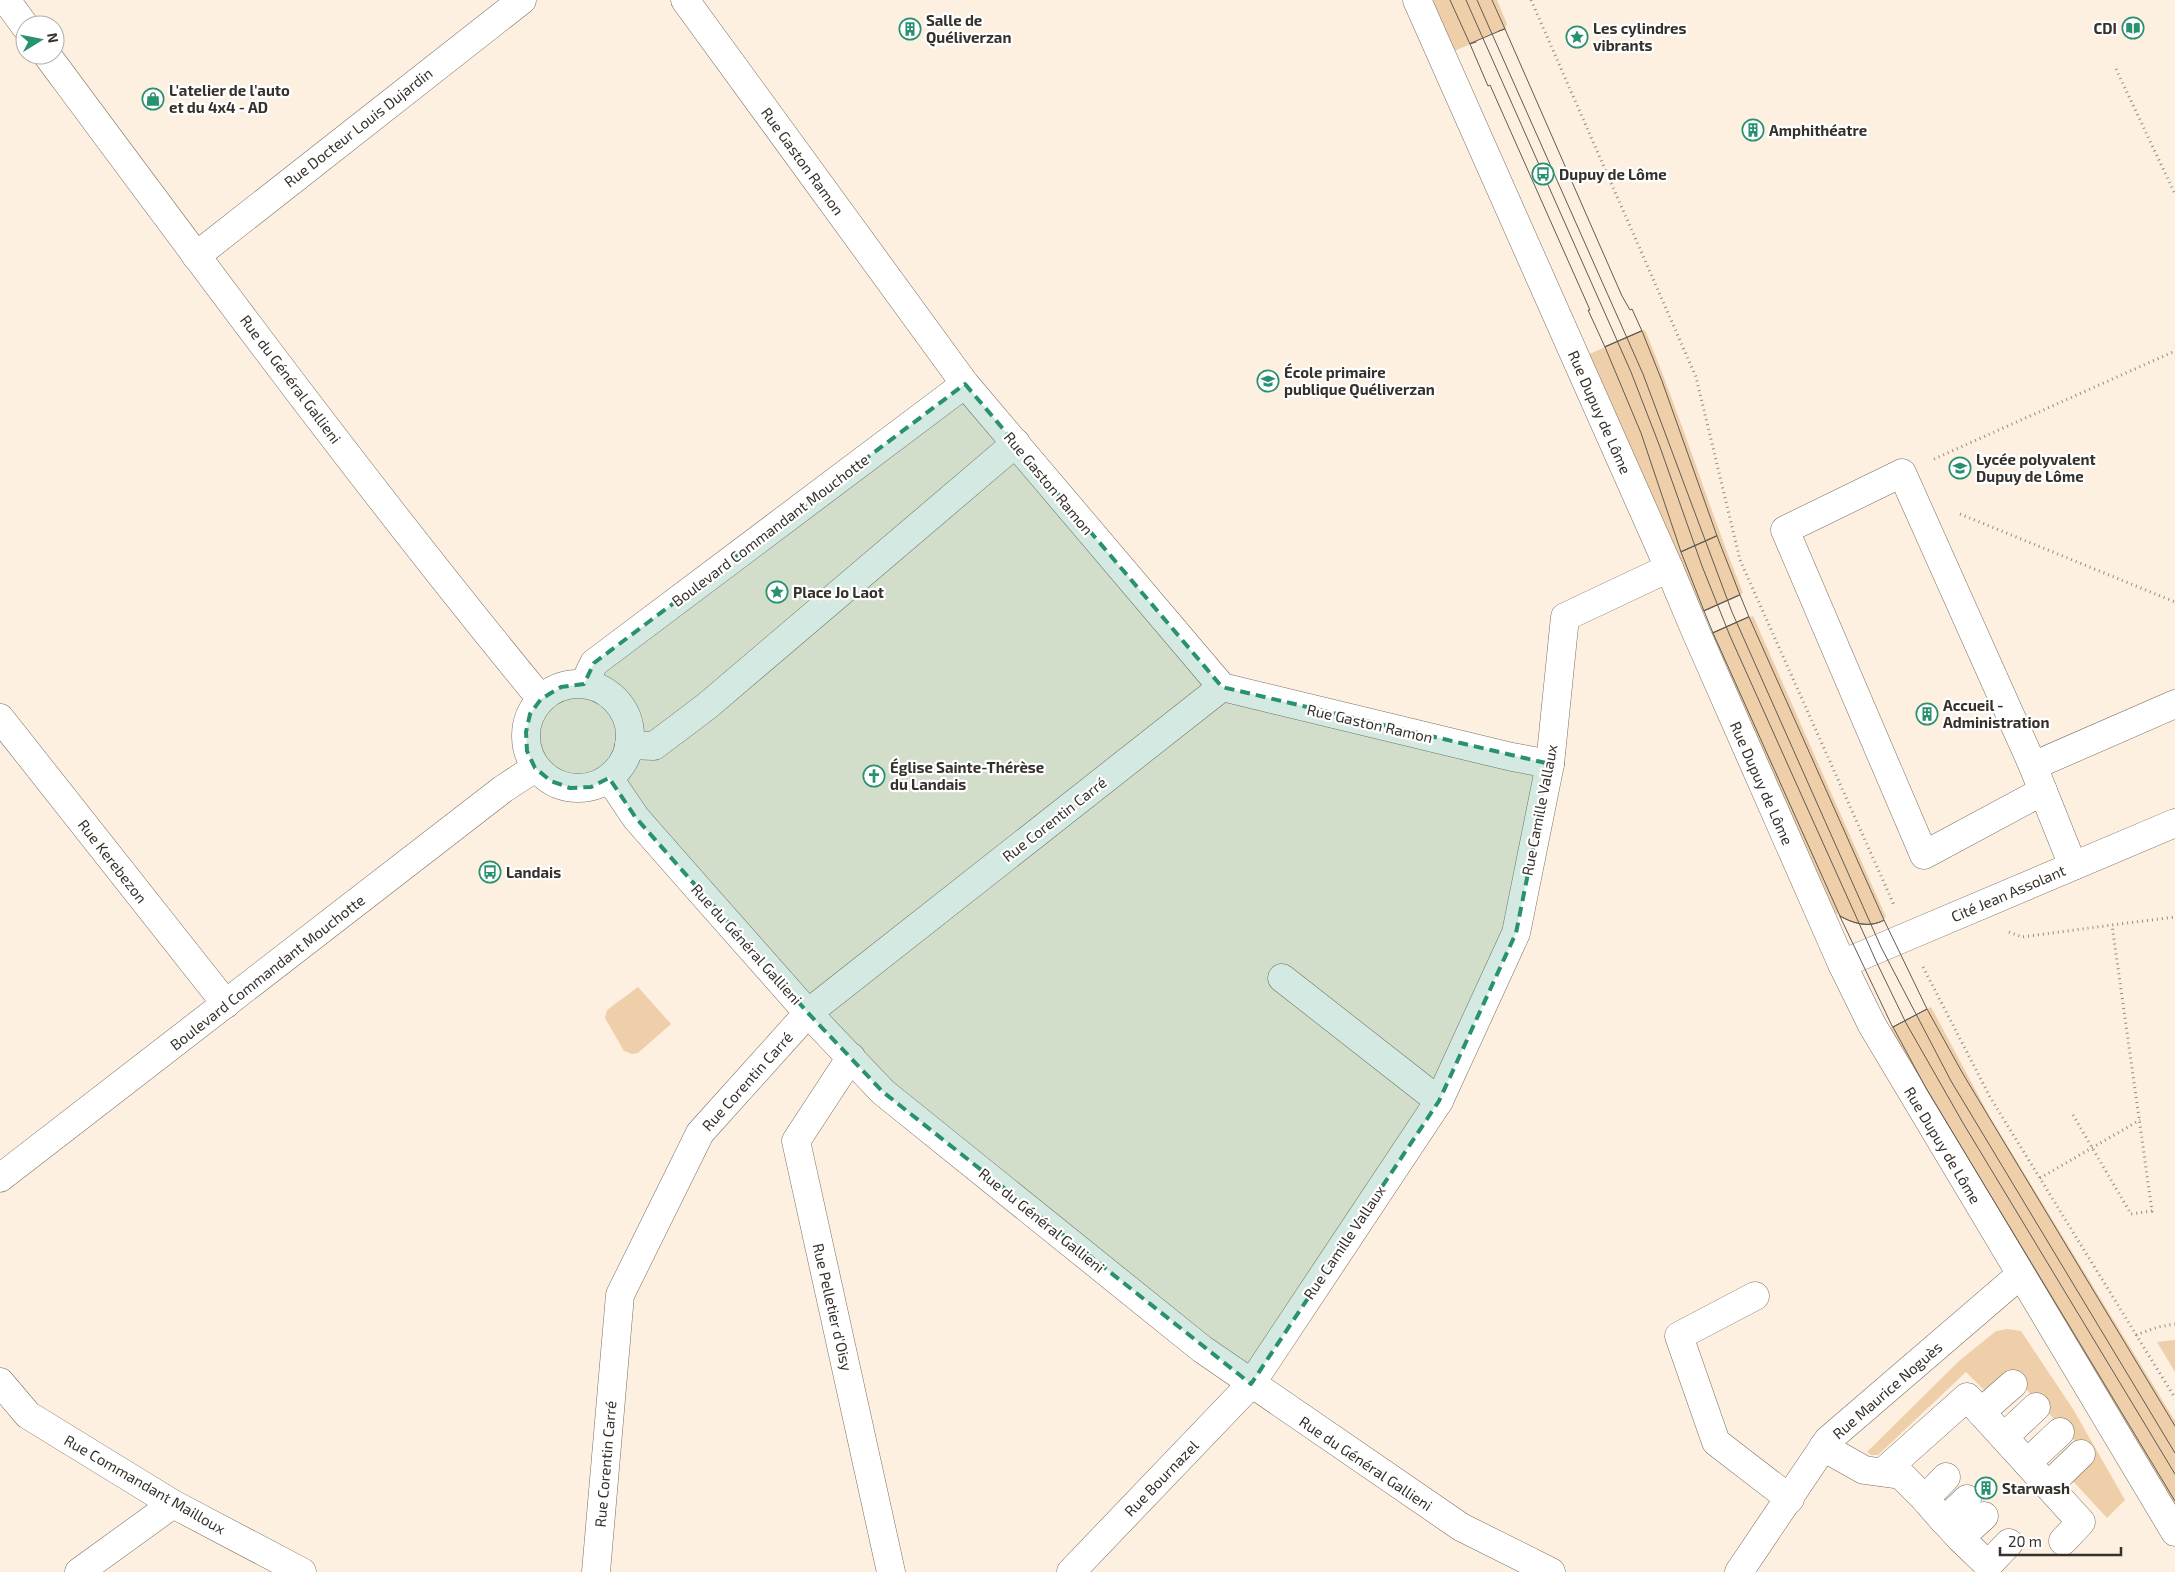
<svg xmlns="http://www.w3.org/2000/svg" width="2175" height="1572" viewBox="0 0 2175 1572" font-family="'Exo 2',sans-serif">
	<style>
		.green { fill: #eecfa9 }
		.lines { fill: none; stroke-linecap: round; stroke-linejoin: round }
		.minor-casing { stroke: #796e61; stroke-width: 29 }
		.major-casing { stroke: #796e61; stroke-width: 29 }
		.path { stroke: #948b81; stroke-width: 3; stroke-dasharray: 1 4; stroke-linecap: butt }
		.minor { stroke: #fff; stroke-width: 28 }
		.major { stroke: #fff; stroke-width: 28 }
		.tram { stroke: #625b53; stroke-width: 1 }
		.marked { fill: #28916f; fill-opacity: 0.2; stroke: #28916f; stroke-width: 4; stroke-dasharray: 10 6; stroke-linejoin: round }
		.labels { text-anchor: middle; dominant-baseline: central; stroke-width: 4.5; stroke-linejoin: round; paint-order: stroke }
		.poi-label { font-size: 15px; font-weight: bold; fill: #36312b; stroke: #fff; text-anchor: start }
		.street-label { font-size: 15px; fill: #36312b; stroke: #fff }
	</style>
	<rect width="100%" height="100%" fill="#fdf0e1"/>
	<g class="green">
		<polygon points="1429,0 1497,0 1507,24 1505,29 1452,52"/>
		<path d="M1645,330C1681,416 1708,506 1743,593L1699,614L1587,355Z"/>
		<path d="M1753,616L1886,917C1869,933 1846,921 1830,909L1709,635Z"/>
		<polygon points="638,987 671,1024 638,1053 632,1054 624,1051 605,1018 607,1010"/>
		<polygon points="1931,1007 1990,1117 2175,1421 2175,1511 1887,1030"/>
		<polygon points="2007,1329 2021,1331 2073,1409 2125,1500 2107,1518 2071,1479 2091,1458 2010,1372 1987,1393 1966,1372 1878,1455 1871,1455 1867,1452 1959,1361 1996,1331"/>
		<polygon points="2175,1340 2175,1372 2157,1342"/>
	</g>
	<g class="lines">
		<g class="minor-casing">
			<g id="minor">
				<polyline points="685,0 965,384 1222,687 1512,757 1550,764"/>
				<polyline points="196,256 522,0"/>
				<polyline points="584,684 594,663 965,384"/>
				<polyline points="0,718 226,1004"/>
				<polyline points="629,745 654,746 707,706 1016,443"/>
				<polyline points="2033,766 1902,473 1785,530 1924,855 2043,791"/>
				<polyline points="2073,866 2033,766 2175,704"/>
				<polyline points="1842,964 2175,823"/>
				<polyline points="1282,978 1439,1101"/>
				<polyline points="851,1057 796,1141 891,1572"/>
				<polyline points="0,1178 503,789 535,768"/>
				<polyline points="1755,1296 1679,1336 1716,1442 1790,1499"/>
				<polyline points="0,1382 28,1415 173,1504 302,1572"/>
				<polyline points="1981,1412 2013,1384"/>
				<polyline points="2004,1437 2036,1407"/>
				<polyline points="1823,1447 1864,1470 1901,1475 1925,1499 1946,1477"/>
				<polyline points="2027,1463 2060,1432"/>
				<polyline points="1883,1472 1967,1397 2081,1522 2063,1541"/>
				<polyline points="2048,1486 2081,1454"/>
				<polyline points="1925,1499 1944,1521 1967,1499"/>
				<polyline points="1947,1524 1960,1538 1984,1516"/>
				<polyline points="1960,1538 1988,1565 2009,1543"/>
				<polyline points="79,1572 173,1504"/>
				<polyline points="596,1572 620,1295 700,1133 808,1013 1222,687"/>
				<polyline points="1071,1572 1251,1384 1439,1101 1516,933 1550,764 1565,617 1669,568"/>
				<polyline points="1739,1572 1828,1440 2020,1275"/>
			</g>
		</g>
		<g class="major-casing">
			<g id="major">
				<polyline points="6,0 25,26"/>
				<polyline points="1417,0 1669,568 1695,630 1842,964 1872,1025 2175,1532"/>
				<path d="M47,55C208,272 369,490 541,699"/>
				<circle cx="578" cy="736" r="52"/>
				<polyline points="609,778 636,818 694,884 808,1013 883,1092 1202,1349 1461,1527 1551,1572"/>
			</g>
		</g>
		<g class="path">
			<polyline points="1531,0 1696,377 1740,560 1894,905"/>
			<polyline points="2116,69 2175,194"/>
			<polyline points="1934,459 2175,351"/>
			<polyline points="1960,514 2175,602"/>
			<polyline points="2009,932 2022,937 2112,925"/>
			<polyline points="1923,967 1990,1097 2175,1398"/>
			<polyline points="2073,1115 2131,1214 2152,1211 2112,925 2175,917"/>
			<polyline points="2040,1178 2140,1120"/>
			<polyline points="2136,1335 2158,1327 2175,1324"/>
		</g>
		<use href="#minor" class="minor"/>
		<use href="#major" class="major"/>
		<g class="tram">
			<polyline points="1450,0 1470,44 1476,42"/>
			<polyline points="1466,0 1631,372 1660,447 1702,566 1730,636 1876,961 1906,1023 1963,1123 2175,1474"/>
			<polyline points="1477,0 1643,374 1732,612 1881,947 1951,1081 2175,1453"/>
			<polyline points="1492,0 1505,29 1499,31"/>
			<polygon points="1505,29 1622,296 1630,310 1632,309 1642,331 1605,347 1588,310 1590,310 1490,85 1488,86 1470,44"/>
			<polygon points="1642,331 1662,381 1717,536 1681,552 1641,433 1605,347"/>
			<polygon points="1717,536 1740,595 1704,611 1681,552"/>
			<polygon points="1740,595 1749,617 1713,633 1704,611"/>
			<path d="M1749,617L1884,920C1870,928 1854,924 1840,916L1713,633Z"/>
			<path d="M1840,916C1854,924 1870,928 1884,920L1927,1009L1893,1027Z"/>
			<polyline points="2175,1426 1963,1074 1927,1009 1893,1027 1927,1090 2175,1501"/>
		</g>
	</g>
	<path class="marked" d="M965,384L1222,687L1550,764L1516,933L1439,1101L1251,1384L883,1092L808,1013L636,818L609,778L591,787L570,788L551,781L535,768L527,751L526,732L530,714L541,699L561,687L584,684L594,663Z"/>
	<defs>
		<g id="library-ring" transform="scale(1.125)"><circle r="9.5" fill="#fff" stroke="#28916f" stroke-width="1.5"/><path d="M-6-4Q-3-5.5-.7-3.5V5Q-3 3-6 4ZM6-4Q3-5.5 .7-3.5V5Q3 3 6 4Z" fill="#28916f"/></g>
		<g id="building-ring" transform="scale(1.125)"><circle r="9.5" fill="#fff" stroke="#28916f" stroke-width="1.5"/><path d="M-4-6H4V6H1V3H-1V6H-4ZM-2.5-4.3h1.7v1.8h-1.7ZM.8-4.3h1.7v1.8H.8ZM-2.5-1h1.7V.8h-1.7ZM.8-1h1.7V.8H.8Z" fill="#28916f"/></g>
		<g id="sight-ring" transform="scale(1.125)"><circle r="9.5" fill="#fff" stroke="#28916f" stroke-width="1.5"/><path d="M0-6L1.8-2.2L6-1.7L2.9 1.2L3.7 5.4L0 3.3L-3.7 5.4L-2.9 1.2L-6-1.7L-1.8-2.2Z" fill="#28916f"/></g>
		<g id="shop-ring" transform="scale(1.125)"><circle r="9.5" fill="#fff" stroke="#28916f" stroke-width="1.5"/><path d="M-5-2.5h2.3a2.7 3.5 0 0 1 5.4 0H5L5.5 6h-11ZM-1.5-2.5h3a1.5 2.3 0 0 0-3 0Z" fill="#28916f"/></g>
		<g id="bus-ring" transform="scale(1.125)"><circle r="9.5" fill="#fff" stroke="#28916f" stroke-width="1.5"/><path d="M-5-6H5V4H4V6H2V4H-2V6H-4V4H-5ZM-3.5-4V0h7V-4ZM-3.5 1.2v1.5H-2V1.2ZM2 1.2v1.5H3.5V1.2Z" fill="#28916f"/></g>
		<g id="school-ring" transform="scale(1.125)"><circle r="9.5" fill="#fff" stroke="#28916f" stroke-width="1.5"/><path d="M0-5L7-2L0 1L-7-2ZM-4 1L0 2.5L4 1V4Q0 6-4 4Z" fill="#28916f"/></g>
		<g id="church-ring" transform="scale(1.125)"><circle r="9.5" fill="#fff" stroke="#28916f" stroke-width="1.5"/><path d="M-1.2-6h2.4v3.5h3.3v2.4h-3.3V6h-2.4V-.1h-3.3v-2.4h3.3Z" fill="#28916f"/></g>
	</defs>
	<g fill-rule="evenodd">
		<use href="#library-ring" x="2133" y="28"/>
		<use href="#building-ring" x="910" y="29"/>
		<use href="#sight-ring" x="1577" y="37"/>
		<use href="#shop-ring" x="153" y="99"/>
		<use href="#building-ring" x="1753" y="130"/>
		<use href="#bus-ring" x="1543" y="174"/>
		<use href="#school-ring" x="1268" y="381"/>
		<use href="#school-ring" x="1960" y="468"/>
		<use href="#sight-ring" x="777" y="592"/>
		<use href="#building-ring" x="1927" y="714"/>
		<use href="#church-ring" x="874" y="776"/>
		<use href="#bus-ring" x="490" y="872"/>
		<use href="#building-ring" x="1986" y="1488"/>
	</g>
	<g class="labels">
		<g class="poi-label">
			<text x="926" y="20">Salle de<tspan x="926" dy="17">Quéliverzan</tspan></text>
			<text x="1593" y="28">Les cylindres<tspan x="1593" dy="17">vibrants</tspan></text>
			<text x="2117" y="28" text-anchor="end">CDI</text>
			<text x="169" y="90">L'atelier de l'auto<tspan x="169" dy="17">et du 4x4 - AD</tspan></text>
			<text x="1769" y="130">Amphithéatre</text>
			<text x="1559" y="174">Dupuy de Lôme</text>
			<text x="1284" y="372">École primaire<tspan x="1284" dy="17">publique Quéliverzan</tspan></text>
			<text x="1976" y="459">Lycée polyvalent<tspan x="1976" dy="17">Dupuy de Lôme</tspan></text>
			<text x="793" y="592">Place Jo Laot</text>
			<text x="1943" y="705">Accueil -<tspan x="1943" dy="17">Administration</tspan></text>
			<text x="890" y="767">Église Sainte-Thérèse<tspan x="890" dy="17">du Landais</tspan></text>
			<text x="506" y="872">Landais</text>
			<text x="2002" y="1488">Starwash</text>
		</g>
		<g class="street-label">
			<text transform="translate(358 127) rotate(-38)">Rue Docteur Louis Dujardin</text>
			<text transform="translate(803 161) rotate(54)">Rue Gaston Ramon</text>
			<text transform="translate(291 379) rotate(53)">Rue du Général Gallieni</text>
			<text transform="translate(1600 412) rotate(66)">Rue Dupuy de Lôme</text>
			<text transform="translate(1049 483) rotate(50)">Rue Gaston Ramon</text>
			<text transform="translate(770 530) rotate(-37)">Boulevard Commandant Mouchotte</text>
			<text transform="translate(1370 723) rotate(13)">Rue Gaston Ramon</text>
			<text transform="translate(1762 783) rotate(66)">Rue Dupuy de Lôme</text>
			<text transform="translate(1539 810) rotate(-79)">Rue Camille Vallaux</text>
			<text transform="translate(1054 819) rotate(-38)">Rue Corentin Carré</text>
			<text transform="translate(113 861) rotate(52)">Rue Kerebezon</text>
			<text transform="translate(2008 893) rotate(-23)">Cité Jean Assolant</text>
			<text transform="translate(747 944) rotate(48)">Rue du Général Gallieni</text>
			<text transform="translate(267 972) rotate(-38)">Boulevard Commandant Mouchotte</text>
			<text transform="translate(747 1081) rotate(-48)">Rue Corentin Carré</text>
			<text transform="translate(1943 1145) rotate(59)">Rue Dupuy de Lôme</text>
			<text transform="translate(1042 1220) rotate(39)">Rue du Général Gallieni</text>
			<text transform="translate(1344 1242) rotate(-56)">Rue Camille Vallaux</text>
			<text transform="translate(833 1307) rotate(77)">Rue Pelletier d'Oisy</text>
			<text transform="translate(1887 1390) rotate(-41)">Rue Maurice Noguès</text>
			<text transform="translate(1366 1463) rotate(34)">Rue du Général Gallieni</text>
			<text transform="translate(605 1464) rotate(-85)">Rue Corentin Carré</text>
			<text transform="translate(1161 1478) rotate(-46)">Rue Bournazel</text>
			<text transform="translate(145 1484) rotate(30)">Rue Commandant Mailloux</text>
		</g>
	</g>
	<g transform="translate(40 40) rotate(80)"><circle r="24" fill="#ffffff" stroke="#afadaa"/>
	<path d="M0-4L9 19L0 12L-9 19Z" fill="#28916f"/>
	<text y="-8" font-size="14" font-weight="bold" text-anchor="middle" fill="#36312b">N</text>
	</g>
	<path d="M2000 1547v8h121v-8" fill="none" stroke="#36312b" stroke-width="2.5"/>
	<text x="2008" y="1547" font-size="15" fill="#36312b" stroke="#ffffff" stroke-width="4" paint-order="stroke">20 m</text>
</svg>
